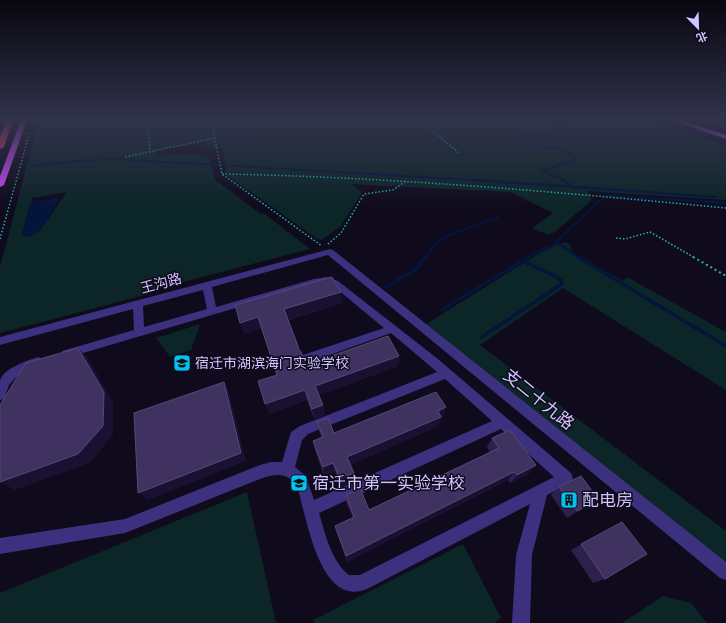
<svg xmlns="http://www.w3.org/2000/svg" width="726" height="623" viewBox="0 0 726 623" font-family="'Roboto Condensed','Noto Sans SC',sans-serif">
	<style>
		.green { fill: #0c2527; fill-rule: evenodd }
		.water { fill: #05143a }
		.lines { fill: none; stroke-linecap: round; stroke-linejoin: round }
		.stream-far2 { stroke: #05143a; stroke-width: 2 }
		.stream-far1 { stroke: #05143a; stroke-width: 2.5 }
		.stream { stroke: #05143a; stroke-width: 3.5 }
		.path-far1 { stroke: #24b0b5; stroke-width: 1.5; stroke-dasharray: 1.5 2; stroke-linecap: butt }
		.path { stroke: #24b0b5; stroke-width: 2; stroke-dasharray: 2 3; stroke-linecap: butt }
		.minor { fill: #3b317f; fill-rule: evenodd }
		.major { fill: #cc4cff; fill-rule: evenodd }
		.highway { fill: #ff408b; fill-rule: evenodd }
		.wall { fill: #2d204c }
		.shaded-wall { fill: #1a1031 }
		.building { fill: #3f3260; stroke: #564979 }
		.labels { text-anchor: middle; dominant-baseline: central; stroke-width: 3; stroke-linejoin: round; paint-order: stroke }
		.street-label { font-size: 14px; fill: #d1c5ff; stroke: #0f0a1c }
		.poi-label { font-size: 14px; fill: #d1c5ff; stroke: #0f0a1c; text-anchor: start }
		.near-street-label { font-size: 17px; fill: #d1c5ff; stroke: #0f0a1c }
		.near-poi-label { font-size: 17px; fill: #d1c5ff; stroke: #0f0a1c; text-anchor: start }
	</style>
	<rect width="100%" height="100%" fill="#0f0a1c"/>
	<g class="green">
		<path d="M39,120H653L726,146V200L587,191L592,200L555,232L548,235L532,228L553,213L511,192L351,184L361,191V194L341,226L322,240L316,238L228,176L225,172L226,169L222,148H207L205,142L156,150L158,156C175,154 193,151 209,157L215,180L260,213L265,214L310,249L149,291V294L0,333V267ZM67,192L41,229L31,236L22,235L30,204L34,201L31,200L32,198Z"/>
		<polygon points="565,242 570,245 573,252 623,281 627,277 726,332 726,390 563,288 480,345 726,531 726,567 426,324 543,251"/>
		<polygon points="200,324 191,350 170,357 156,338"/>
		<polygon points="247,492 276,623 0,623 0,593"/>
		<polygon points="463,544 501,618 494,623 314,623 313,620"/>
		<polygon points="663,596 691,603 707,623 622,623"/>
	</g>
	<path class="water" d="M57,198L58,200C50,215 44,233 25,237L22,235L30,203Z"/>
	<g class="lines">
		<g class="stream-far2">
			<polyline points="31,166 76,161 115,159 491,181"/>
			<path d="M566,181L542,171L572,161L575,158C563,140 537,156 519,137C530,131 542,138 553,132L551,126L566,123L572,120"/>
		</g>
		<g class="stream-far1">
			<polyline points="475,180 716,197"/>
			<polyline points="564,180 572,187"/>
			<polyline points="605,196 726,203"/>
			<polyline points="425,258 435,245 445,237 498,217"/>
			<polyline points="528,258 535,253 557,244"/>
			<polyline points="580,258 556,242 599,201"/>
		</g>
		<g class="stream">
			<polyline points="578,257 726,346"/>
			<polyline points="386,287 415,270 426,257"/>
			<polyline points="441,310 529,257"/>
			<polyline points="482,337 562,284 562,281 553,275 523,261"/>
		</g>
		<g class="path-far1">
			<polyline points="211,120 222,174 322,246"/>
			<polyline points="420,120 459,153"/>
			<polyline points="705,120 726,127"/>
			<polyline points="148,127 150,152"/>
			<polyline points="125,157 215,138"/>
			<path d="M222,174C391,177 558,192 726,208"/>
			<polyline points="616,238 625,239 650,232 695,258"/>
			<polyline points="0,239 30,131"/>
			<polyline points="328,244 341,233 364,194 393,190 406,181"/>
		</g>
		<polyline class="path" points="693,257 726,276"/>
		<g class="minor">
			<path d="M330,249L333,250L726,562V580L720,578L328,255L212,287L216,307L314,279L327,277L338,281L438,359L571,473L573,478L571,483L547,495L532,555L530,623H512L516,555L530,504L367,589C325,606 311,537 303,509C300,498 299,483 287,477C279,473 268,476 260,479L125,533L0,554V538L125,519L260,465L271,462H282L291,432L300,426L437,372L391,333L307,363L303,361L301,358L303,355L384,328L332,285L326,283L314,285L66,358L62,357L61,354L62,351L134,330L133,309L0,345V337ZM203,290L207,309L144,327L143,306ZM445,379L492,421L314,500L306,476L295,467L302,440L308,434ZM501,429L554,477L360,575H349C331,561 325,533 319,513Z"/>
			<path d="M38,357L42,359L44,362L42,365L17,376L9,385L4,399L0,400C0,394 0,386 0,381C3,368 27,361 38,357Z"/>
		</g>
		<g class="major">
			<polygon points="21,120 27,120 4,185 0,187 0,176"/>
			<polygon points="672,120 679,120 726,135 726,139"/>
		</g>
		<polygon class="highway" points="7,120 13,120 4,147 0,149 0,137"/>
	</g>
	<g class="wall">
		<polygon points="332,277 342,303 288,320 298,346 299,350 306,365 399,356 398,366 319,395 323,405 325,415 314,419 307,400 269,414 277,375 261,328 244,334"/>
		<polygon points="446,407 443,417 441,418 438,426 350,465 354,481 341,487 335,471 324,476 315,450 313,441 322,438 319,431 317,422 334,433"/>
		<polygon points="492,438 529,474 510,483 508,480 347,562 335,526 353,518 346,502 346,495 369,510 490,452 487,447"/>
		<polygon points="559,487 588,506 567,518 551,495"/>
		<polygon points="622,522 605,579 593,583 571,550"/>
	</g>
	<g class="shaded-wall">
		<polygon points="341,292 342,303 286,320 284,309"/>
		<polygon points="258,317 261,328 244,334 240,323"/>
		<polygon points="78,348 88,358 113,402 113,435 90,463 15,490 0,482"/>
		<polygon points="399,356 398,366 317,396 315,386"/>
		<polygon points="224,382 229,392 246,461 148,500 138,493"/>
		<polygon points="305,390 307,400 269,414 265,404"/>
		<polygon points="323,405 325,415 314,419 312,409"/>
		<polygon points="446,407 443,417 441,418 438,426 348,466 347,457 438,411"/>
		<polygon points="333,463 335,471 324,476 323,467"/>
		<polygon points="536,465 529,474 510,483 517,475"/>
		<polygon points="514,472 508,480 347,562 346,556"/>
		<polygon points="354,473 354,481 341,487 340,479"/>
		<polygon points="598,499 588,506 567,518 577,511"/>
	</g>
	<g class="building">
		<polygon points="332,277 341,292 284,309 298,346 298,348 301,352 306,365 388,336 399,356 315,386 323,405 312,409 305,390 265,404 258,381 277,375 258,317 240,323 235,305"/>
		<polygon points="78,348 104,392 103,426 78,454 0,482 0,405 26,363"/>
		<polygon points="224,382 241,453 138,493 134,413"/>
		<polygon points="436,392 446,407 438,411 441,417 347,457 354,473 340,479 333,463 323,467 313,441 323,437 317,422 328,418 334,433"/>
		<polygon points="510,430 536,465 517,475 514,472 346,556 335,526 354,517 346,495 360,488 369,510 499,448 492,438"/>
		<polygon points="581,476 598,499 577,511 559,487"/>
		<polygon points="622,522 647,554 605,579 581,544"/>
	</g>
	<linearGradient id="sky" x2="0" y2="1"><stop stop-color="#08060f"/><stop offset="0.58" stop-color="#31334b"/><stop offset="1" stop-color="#31334b" stop-opacity="0"/></linearGradient>
	<rect width="726" height="207" fill="url(#sky)"/>
	<defs>
		<g id="school-square" transform="scale(0.9)"><rect x="-9" y="-9" width="18" height="18" rx="4" fill="#00c3f0" stroke="#0f0a1c"/><path d="M0-5L7-2L0 1L-7-2ZM-4 1L0 2.5L4 1V4Q0 6-4 4Z" fill="#111"/></g>
		<g id="building-square" transform="scale(0.9)"><rect x="-9" y="-9" width="18" height="18" rx="4" fill="#00c3f0" stroke="#0f0a1c"/><path d="M-4-6H4V6H1V3H-1V6H-4ZM-2.5-4.3h1.7v1.8h-1.7ZM.8-4.3h1.7v1.8H.8ZM-2.5-1h1.7V.8h-1.7ZM.8-1h1.7V.8H.8Z" fill="#111"/></g>
	</defs>
	<g fill-rule="evenodd">
		<use href="#school-square" x="182" y="363"/>
		<use href="#school-square" x="299" y="483"/>
		<use href="#building-square" x="569" y="500"/>
	</g>
	<g class="labels">
		<g class="street-label">
			<text transform="translate(161 283) rotate(-15)">王沟路</text>
		</g>
		<g class="poi-label">
			<text x="195" y="363">宿迁市湖滨海门实验学校</text>
		</g>
		<g class="near-street-label">
			<text transform="translate(539 399) rotate(39)">支二十九路</text>
		</g>
		<g class="near-poi-label">
			<text x="312" y="483">宿迁市第一实验学校</text>
			<text x="582" y="500">配电房</text>
		</g>
	</g>
	<g transform="translate(698 28) rotate(157)" stroke="#0f0a1c" stroke-width="3" paint-order="stroke">
	<path d="M0-3L7 15L0 10L-7 15Z" fill="#d1c5ff"/>
	<text y="-6" font-size="11" font-weight="bold" text-anchor="middle" fill="#d1c5ff">北</text>
	</g>
</svg>
